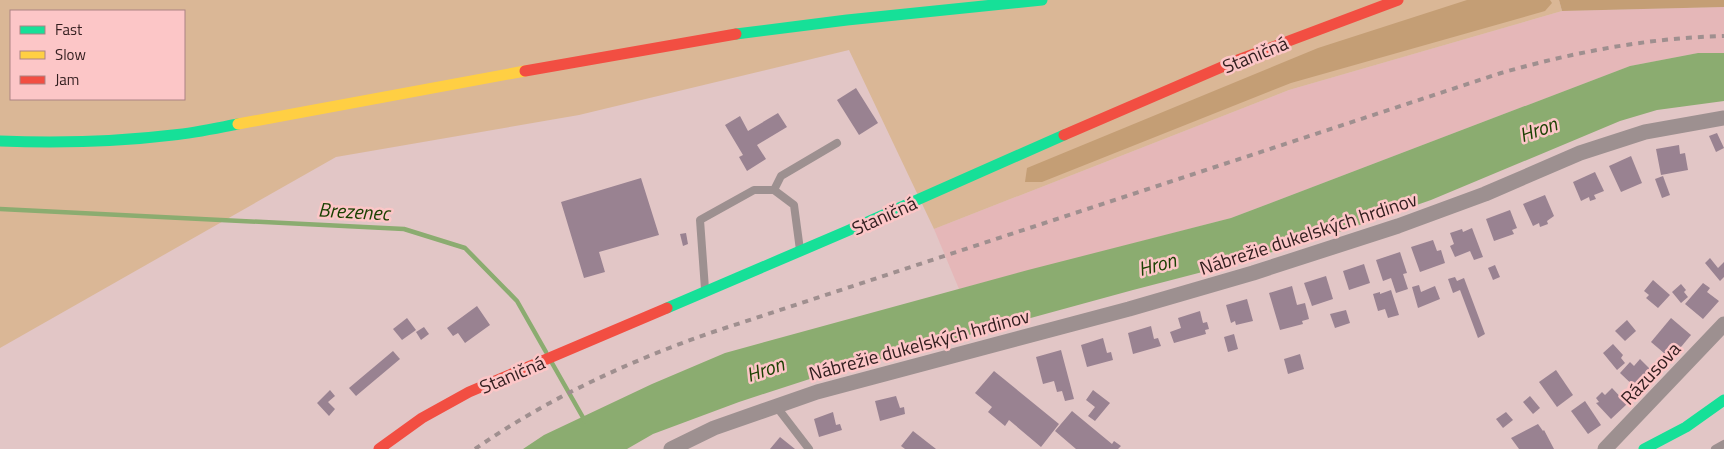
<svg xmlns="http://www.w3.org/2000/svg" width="1724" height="449" viewBox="0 0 1724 449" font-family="'Titillium Web',sans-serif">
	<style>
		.built { fill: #e5b7b8 }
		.green { fill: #dab796; fill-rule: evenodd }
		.forest { fill: #c49e75 }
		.water { fill: #8bac70 }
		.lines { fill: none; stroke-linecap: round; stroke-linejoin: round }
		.stream { stroke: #8bac70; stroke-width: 4.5 }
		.building { fill: #998291 }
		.lane { stroke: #9d9090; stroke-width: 8 }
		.street { stroke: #9d9090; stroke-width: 15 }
		.fast { stroke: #16e098; stroke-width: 11 }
		.slow { stroke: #ffcf43; stroke-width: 11 }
		.jam { stroke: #f24e42; stroke-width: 11 }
		.rail { stroke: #9f8f8f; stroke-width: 4; stroke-dasharray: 6 6; stroke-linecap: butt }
		.labels { text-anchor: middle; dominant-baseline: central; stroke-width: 5; stroke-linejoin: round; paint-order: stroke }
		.street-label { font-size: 19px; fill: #321e1f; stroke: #fcc6c7 }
		.water-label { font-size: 20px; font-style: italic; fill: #1b4102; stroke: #fcc6c7 }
	</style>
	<rect width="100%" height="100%" fill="#e2c6c6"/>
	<polygon class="built" points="1724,7 1724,53 1698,53 1630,66 1231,218 959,289 934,229 1289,90 1562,11"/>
	<path class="green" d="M0,0H1559L1562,11L1289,90L934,229L849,50L579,115L336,157L0,348ZM11,11H184V99H11Z"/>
	<g class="forest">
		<polygon points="1467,0 1550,0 1552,3 1545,11 1291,83 1042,182 1025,182 1027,168 1318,48"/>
		<polygon points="1559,0 1724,0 1724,7 1562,11"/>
	</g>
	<polygon class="water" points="1698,53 1724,53 1724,101 1657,110 1620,121 1431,200 1328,236 1214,269 1133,290 822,375 739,402 653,434 627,449 523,449 544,435 652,384 725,353 1028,270 1231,218 1630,66"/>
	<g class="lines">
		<g class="stream">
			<polyline points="0,209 404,229 465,248 517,301 546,352"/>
			<polyline points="552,363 585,421"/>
		</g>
	</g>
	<g class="building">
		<polygon points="856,88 878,123 859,135 837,100"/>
		<polygon points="778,113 787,127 757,145 766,159 747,171 739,157 743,155 725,125 740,116 748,131"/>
		<polygon points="1717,133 1724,148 1716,152 1709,136"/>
		<polygon points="1679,145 1680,154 1685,153 1688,170 1661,175 1656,149"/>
		<polygon points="1631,156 1642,183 1621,192 1609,166"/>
		<polygon points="1595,172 1604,191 1594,195 1596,199 1590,201 1589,197 1581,201 1573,182"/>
		<polygon points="1663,176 1670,195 1662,198 1655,179"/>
		<polygon points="641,178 659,235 599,252 605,272 584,278 561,202"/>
		<polygon points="1545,195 1554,216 1547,221 1548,224 1540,227 1539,223 1533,226 1523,204"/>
		<polygon points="1510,210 1517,228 1512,230 1514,234 1494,241 1486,219"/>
		<polygon points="1472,228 1483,257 1474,260 1470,251 1455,257 1450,246 1454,244 1450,233 1462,229 1463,232"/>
		<polygon points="686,233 688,244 683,246 680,234"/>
		<polygon points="1433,240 1437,251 1441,250 1445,263 1420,272 1411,247"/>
		<polygon points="1400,252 1407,273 1403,274 1408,289 1396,293 1391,278 1383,281 1376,260"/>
		<polygon points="1710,258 1718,268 1724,262 1724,277 1720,281 1705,263"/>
		<polygon points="1364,264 1370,283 1349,290 1343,271"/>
		<polygon points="1495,265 1500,277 1493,280 1488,268"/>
		<polygon points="1326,276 1333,299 1312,306 1304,283"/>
		<polygon points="1455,277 1457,281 1464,278 1485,334 1478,338 1460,290 1453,293 1448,279"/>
		<polygon points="1653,280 1670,295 1658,308 1646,298 1649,295 1644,291"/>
		<polygon points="1703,283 1710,288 1707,292 1719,301 1703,319 1685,304"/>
		<polygon points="1681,284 1686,290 1684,292 1688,297 1681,303 1672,292"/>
		<polygon points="1419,285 1421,292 1435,286 1440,299 1418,308 1412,287"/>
		<polygon points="1292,286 1297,305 1305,303 1309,319 1302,321 1303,324 1280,330 1269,293"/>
		<polygon points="1391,290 1399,315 1388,318 1385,309 1378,311 1373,294 1380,292 1380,294"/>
		<polygon points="1247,299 1253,321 1236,325 1235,321 1231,323 1226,305"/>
		<polygon points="477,306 490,325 465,343 458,333 453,336 447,328"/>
		<polygon points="1346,310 1350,323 1335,328 1330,314"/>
		<polygon points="1200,311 1203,323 1207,322 1209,329 1205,330 1206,334 1174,343 1170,332 1181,328 1178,318"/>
		<polygon points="407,318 416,330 402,340 393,329"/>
		<polygon points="1671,318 1691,335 1671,359 1651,342"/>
		<polygon points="1627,320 1636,331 1625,341 1615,331"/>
		<polygon points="1151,326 1154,339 1158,338 1161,346 1133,354 1128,333"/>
		<polygon points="424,327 429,334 421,340 416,332"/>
		<polygon points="1234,334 1238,349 1228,352 1224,337"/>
		<polygon points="1103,338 1107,353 1111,352 1113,360 1087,367 1081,345"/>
		<polygon points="1613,344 1623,355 1621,358 1625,363 1617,370 1603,353"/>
		<polygon points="1061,350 1074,399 1065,401 1062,391 1057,392 1054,381 1043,384 1036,357"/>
		<polygon points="393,351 400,359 356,396 349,388"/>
		<polygon points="1300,354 1304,369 1288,374 1284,359"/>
		<polygon points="1640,359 1655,374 1639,391 1620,373 1630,362 1634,366"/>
		<polygon points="1556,370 1573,395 1557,407 1539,382"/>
		<polygon points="994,371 1059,424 1041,447 1009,420 1005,426 988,412 992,407 975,393"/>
		<polygon points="1612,388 1627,404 1611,419 1596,403 1599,402 1596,398 1602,392 1605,395"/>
		<polygon points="330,390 335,396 328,402 335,409 329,416 317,403"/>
		<polygon points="1093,390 1110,403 1095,421 1088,416 1095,407 1086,400"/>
		<polygon points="896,396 900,408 904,407 905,414 880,421 875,401"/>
		<polygon points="1530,396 1540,408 1533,414 1523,402"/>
		<polygon points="1585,401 1601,425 1588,434 1571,411"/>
		<polygon points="1072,411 1112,444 1114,441 1121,446 1118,449 1076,449 1055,431"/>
		<polygon points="833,412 836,425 840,424 842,430 819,437 814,419"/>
		<polygon points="1506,412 1513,420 1503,428 1496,419"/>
		<polygon points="1538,424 1543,431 1544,430 1554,449 1519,449 1511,438"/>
		<polygon points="913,431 936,449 905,449 901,446"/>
		<polygon points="780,437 795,449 770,449"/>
	</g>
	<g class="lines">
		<g class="lane">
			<polyline points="774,190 781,176 837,143"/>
			<polyline points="705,289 700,220 754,190 774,190 794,205 800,250"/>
			<polyline points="776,406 809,449"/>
			<polyline points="1715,449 1724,444"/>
		</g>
		<g class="street">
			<polyline points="671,449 714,428 817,392 1129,309 1253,273 1398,226 1485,194 1580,153 1645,132 1724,118"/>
			<polyline points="1605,449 1724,324"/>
		</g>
		<g class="fast">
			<polyline points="736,34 847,20 1042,0"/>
			<path d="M0,141C58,143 116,142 173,135C195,133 217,128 238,124"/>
			<polyline points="667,308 847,231 1064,135"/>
			<polyline points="1644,449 1686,427 1724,400"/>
		</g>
		<polyline class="slow" points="238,124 525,71"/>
		<g class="jam">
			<polyline points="525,71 736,34"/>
			<polyline points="1064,135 1238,60 1398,0"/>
			<polyline points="379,449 422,418 469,392 667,308"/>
		</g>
		<path class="rail" d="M475,449C547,399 627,362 710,333L1501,73C1575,52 1647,38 1724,36"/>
	</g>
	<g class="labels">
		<g class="street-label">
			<text transform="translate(1255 54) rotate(-22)">Staničná</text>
			<text transform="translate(884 215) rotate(-24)">Staničná</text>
			<text transform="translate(1308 233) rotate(-18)">Nábrežie dukelských hrdinov</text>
			<text transform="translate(919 344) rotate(-15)">Nábrežie dukelských hrdinov</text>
			<text transform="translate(1650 373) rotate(-47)">Rázusova</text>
			<text transform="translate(512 374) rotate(-23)">Staničná</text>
		</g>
		<g class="water-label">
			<text transform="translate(1538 129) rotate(-20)">Hron</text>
			<text transform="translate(354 211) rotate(3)">Brezenec</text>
			<text transform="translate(1157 264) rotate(-15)">Hron</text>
			<text transform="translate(765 369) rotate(-19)">Hron</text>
		</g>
	</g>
	<rect x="10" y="10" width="175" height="90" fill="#fcc6c7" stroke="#ab8384"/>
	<rect x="20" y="26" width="25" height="8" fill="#16e098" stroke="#ab8384"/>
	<text x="55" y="35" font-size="15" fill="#321e1f">Fast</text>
	<rect x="20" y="51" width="25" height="8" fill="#ffcf43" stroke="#ab8384"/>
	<text x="55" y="60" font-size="15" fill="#321e1f">Slow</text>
	<rect x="20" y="76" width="25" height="8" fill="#f24e42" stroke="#ab8384"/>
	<text x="55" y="85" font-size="15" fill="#321e1f">Jam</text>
</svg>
